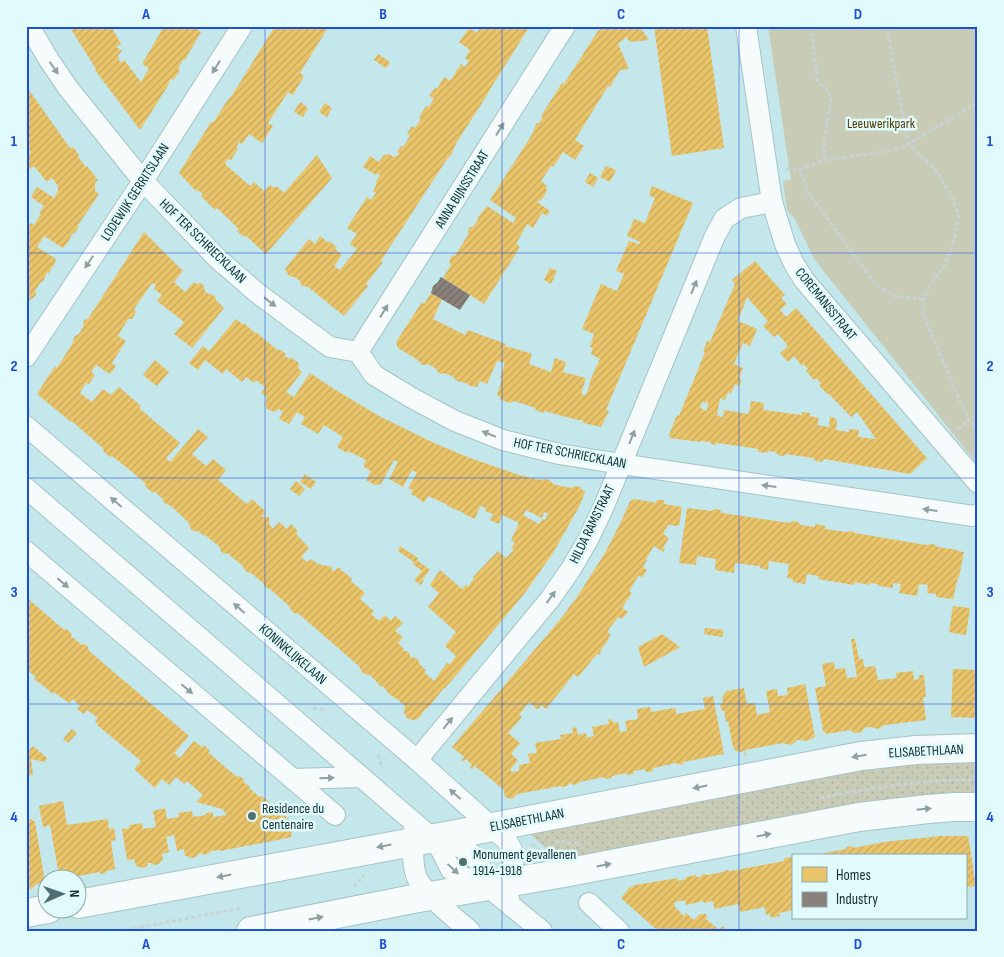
<svg xmlns="http://www.w3.org/2000/svg" width="1004" height="957" viewBox="0 0 1004 957" font-family="'Sofia Sans Condensed',sans-serif">
	<style>
		.grass { fill: url(#grass-dots) }
		.park { fill: #c8ccb7 }
		.homes { fill: url(#homes-hatch); fill-rule: evenodd }
		.industry { fill: url(#industry-hatch) }
		.lines { fill: none; stroke-linecap: round; stroke-linejoin: round }
		.minor-casing { stroke: #a6c3c5; stroke-width: 22 }
		.secondary-casing { stroke: #a6c3c5; stroke-width: 30 }
		.path { stroke: #c8d3d4; stroke-width: 3; stroke-dasharray: 4 2.5; stroke-linecap: butt }
		.minor { stroke: #f6fbfc; stroke-width: 20 }
		.secondary { stroke: #f6fbfc; stroke-width: 28 }
		.oneway { fill: #909fa1 }
		.grid { fill: none; stroke: #1d4ed8; stroke-width: 1; stroke-opacity: 0.55 }
		.poi-dot { fill: #516f72; stroke: #e1fafc; stroke-width: 2 }
		.labels { text-anchor: middle; dominant-baseline: central; stroke-width: 5; stroke-linejoin: round; paint-order: stroke }
		.park-label { font-size: 14px; fill: #543d05; stroke: #e1fafc }
		.street-label { font-size: 14px; fill: #142f32; stroke: #e1fafc }
		.poi-label { font-size: 14px; fill: #142f32; stroke: #e1fafc; text-anchor: start }
		.neatline { fill: none; stroke: #1d4ed8; stroke-width: 2 }
		.grid-label { font-size: 16px; text-anchor: middle; font-weight: bold; fill: #1d4ed8 }
	</style>
	<defs>
		<pattern id="grass-dots" width="8" height="8" patternUnits="userSpaceOnUse" patternTransform="scale(1.25)"><rect width="8" height="8" fill="#c8ccb7"/><path d="M2 2h.1M6 6h.1" fill="none" stroke="#abb09e" stroke-width="1.8" stroke-linecap="round"/></pattern>
		<pattern id="homes-hatch" width="6" height="6" patternUnits="userSpaceOnUse" patternTransform="scale(1.25)"><rect width="6" height="6" fill="#e9c46a"/><path d="M-1 1l2-2M0 6l6-6M5 7l2-2" fill="none" stroke="#c7a95c"/></pattern>
		<pattern id="industry-hatch" width="6" height="6" patternUnits="userSpaceOnUse" patternTransform="scale(1.25)"><rect width="6" height="6" fill="#8a817c"/><path d="M-1 1l2-2M0 6l6-6M5 7l2-2" fill="none" stroke="#706a66"/></pattern>
	</defs>
	<rect width="100%" height="100%" fill="#c3e7ea"/>
	<polygon class="grass" points="978,757 978,797 563,863 532,836 532,833 865,765"/>
	<polygon class="park" points="768,26 978,26 978,465 814,259 794,217 790,214 787,210 783,181 791,180"/>
	<g class="homes">
		<polygon points="69,26 111,26 121,44 116,47 122,51 118,55 119,58 118,59 121,63 124,60 141,82 149,68 142,64 162,30 155,26 200,26 198,30 201,32 185,60 183,60 179,67 178,69 180,71 173,80 171,79 168,83 169,84 140,130 95,70 96,69"/>
		<polygon points="275,26 329,26 300,73 304,76 293,95 288,92 268,123 273,126 262,143 249,134 242,144 239,142 236,148 238,149 231,160 228,159 225,164 250,186 254,182 264,191 270,185 272,187 278,187 284,193 317,155 332,178 266,254 245,235 244,237 237,231 239,229 217,208 215,210 201,196 203,194 198,190 197,192 179,173 211,122 213,123 229,98 231,97"/>
		<polygon points="481,26 530,26 492,86 484,100 457,142 454,148 452,154 447,159 386,253 381,261 383,262 366,284 368,286 344,316 308,287 302,286 300,281 294,277 289,276 285,269 309,239 315,244 320,236 328,243 329,241 337,247 335,249 342,255 334,266 340,270 357,249 350,244 357,234 347,228 367,197 371,200 376,193 373,191 377,183 375,183 380,175 377,173 376,175 363,167 370,156 379,162 384,155 389,154 394,157 400,154 397,152 401,146 403,147 410,136 407,134 412,126 415,128 421,119 419,117 426,106 429,107 434,98 429,96 435,88 437,89 444,77 450,81 461,64 465,67 469,61 465,58 470,50 459,42 469,28 477,33"/>
		<polygon points="604,26 639,26 649,40 630,42 626,37 618,44 629,69 620,70 610,87 608,86 575,140 584,146 575,160 563,152 553,167 551,166 541,181 547,186 546,187 547,191 542,199 537,202 550,211 547,216 542,213 533,228 527,224 516,244 520,247 484,304 443,278 451,265 449,261 453,255 455,256 456,254 468,235 468,231 470,227 473,227 478,219 478,217 487,206 513,223 516,218 490,200 533,133 534,130 533,130 537,123 539,123 543,117 541,116 562,83 564,84 598,31"/>
		<polygon points="654,26 707,26 724,148 672,156"/>
		<polygon points="378,54 390,62 386,68 374,60"/>
		<polygon points="26,86 70,148 73,147 79,155 78,157 86,167 87,166 98,180 95,183 95,191 99,194 78,225 78,228 75,233 72,234 69,241 63,248 44,236 37,247 56,259 55,261 56,261 49,273 47,273 45,276 44,280 40,283 35,291 36,295 33,298 31,299 26,305 26,230 31,223 34,225 41,214 39,213 44,206 31,197 37,187 54,198 58,191 58,186 52,178 47,182 34,166 26,172 26,156 31,152 26,146"/>
		<polygon points="300,102 308,108 303,117 294,112"/>
		<polygon points="325,103 332,108 327,117 319,112"/>
		<polygon points="606,166 616,170 610,182 600,177"/>
		<polygon points="590,173 598,178 593,187 585,182"/>
		<polygon points="652,186 693,203 606,410 609,411 601,427 583,423 584,421 574,419 544,411 544,413 535,410 536,408 514,401 510,403 501,400 499,396 497,395 502,379 500,378 505,363 497,361 487,384 480,381 477,387 470,386 466,383 457,381 452,376 444,373 442,374 439,373 435,368 428,364 424,365 421,364 418,360 398,348 396,342 422,302 424,304 431,293 442,299 433,319 465,335 468,330 506,344 505,346 509,348 510,347 532,354 529,364 551,372 555,358 566,362 563,372 586,378 581,394 586,395 590,384 589,383 600,359 591,354 593,348 590,347 594,334 582,329 601,284 617,291 624,274 616,271 629,241 639,244 640,242 627,236 634,219 645,223 655,198 649,195"/>
		<path d="M144,232L183,271L174,282L185,292L194,282L196,284L201,283L204,286L205,291L208,294H212L216,298V300L224,308L192,348L174,334L184,322L157,301L162,295L154,289L156,285L152,283L134,309L136,312L132,319H128L118,336L126,341L112,363L116,366L110,374L96,365L91,372L95,375L89,384L86,383L80,393L92,402L103,389L111,395L119,387L141,406L139,408L180,443L166,458L170,462L198,429L208,437L192,454L206,466L213,459L226,470L218,480L247,504L252,499L266,512L261,517H269V524L273,529L279,522L287,529L291,524L298,531L296,534L309,548L301,557L307,562L311,559L318,564L332,567L331,570L335,571L338,567L352,579L351,581L365,593L360,599L374,611L371,614L379,621L385,615L391,621L395,616L403,623L395,631L403,637L398,643L404,649L403,651H406L409,653L411,658L412,657L416,658L418,660L420,665L426,670L424,672L434,681L447,663L450,664L456,656L445,646L456,632L428,607L439,593L430,585L440,570L462,589L466,585L468,587L474,578L473,577L498,551L506,558L514,550L511,548L515,543L511,540L519,523L502,515L499,524L490,520L493,514L485,511L486,508L480,506L475,519L464,514V513L447,506L448,505L428,496L424,503L421,500L411,494L413,490L408,488L417,473L412,470L403,487L389,479L398,462L394,460L381,484L375,485L366,480L371,471L364,467V464L366,460L348,451L347,453L337,447L343,437L324,425L318,434L301,424L305,417L297,412L289,424L279,419L283,412L279,409L274,412L267,409L265,404L267,397L261,393L265,387L256,380L254,383L246,377L242,382L226,369L223,374L205,360L198,370L189,363L203,346L209,351L236,319L242,324H245L255,333L256,332L277,350H281L285,353V356L289,359L290,357L299,363L298,365L299,366L298,368L302,372L286,392L294,397L310,373L334,389L379,416L434,443L470,458L522,476L526,475V477L541,480L545,479L550,480L552,483L556,485L572,488L575,486L580,487L582,490L585,491V492L580,505L553,553L524,594L453,679L445,688H444L427,709L426,708L418,719L412,720L407,718L404,713L405,706L400,702V701L389,694L384,687L380,686L376,681L370,675L364,674L360,669V667L299,614L294,613L291,610L289,606L270,589L265,587L263,583L251,573L247,572L243,568L244,567L227,553L224,554L220,550V547L205,535L204,536L198,531H193L190,528L189,523L171,506L166,504L163,501V499L154,491L153,493L145,486L146,484L131,471L112,456L110,457L103,451L104,449L74,423L72,421L71,422L37,394L55,366L57,368L74,341H73L74,337L80,333L83,327L84,320L88,319ZM526,510L542,518L544,512L548,514L545,520L543,519L539,524L523,515Z"/>
		<path d="M755,261L785,295L781,298L787,304L780,310L786,317L796,308L927,458L910,474L824,459L821,462L816,461L813,458L786,454L783,456L778,455L776,452L768,451V453L758,452V449L739,446L717,443L715,445L711,444L710,442L700,441V442L670,438L669,435L677,415L679,416L705,352H703L707,341L710,342L735,284L732,280ZM747,297L768,321L763,326L774,337L778,334L788,346L780,353L788,362L794,356L802,366L804,364L808,369L806,371L814,380L816,378L821,383L819,385L827,394L828,393L851,417L857,412L876,439L858,437L859,430L849,429V432L836,430L837,420L830,416L829,427L817,425L819,418L810,416V413L802,412V415L763,410L764,403L751,401L749,414L724,410L723,417L717,416L720,398L725,400L728,392L731,394L735,384L739,386L742,380L739,378L743,368L734,364L743,343L750,346L757,329L738,321ZM707,401H708L707,411L700,408L702,402L706,403Z"/>
		<polygon points="550,268 557,271 551,284 544,280"/>
		<polygon points="155,360 169,372 157,386 143,375"/>
		<polygon points="305,474 316,482 311,489 300,482"/>
		<polygon points="296,481 305,489 299,496 290,489"/>
		<polygon points="635,499 656,503 657,500 664,500 664,504 682,507 679,526 668,525 663,534 669,538 663,548 665,549 663,552 654,546 646,559 647,560 643,567 647,570 642,578 639,575 629,591 632,593 622,608 628,612 622,619 618,617 607,632 611,635 608,638 609,639 600,651 601,652 599,655 597,654 578,677 574,674 546,709 541,705 538,710 529,702 519,715 522,717 508,733 520,743 511,754 518,760 510,770 512,772 519,771 519,765 530,763 528,754 537,753 535,743 561,739 560,735 573,733 572,728 576,727 578,735 586,733 587,738 594,736 592,727 609,724 608,720 612,719 613,723 618,722 620,732 627,731 625,721 638,719 637,709 650,707 651,712 675,708 676,714 705,709 703,698 713,696 724,754 683,762 683,764 681,765 676,763 653,768 652,772 647,772 644,769 634,771 633,774 628,775 626,773 612,776 611,778 606,779 604,777 579,782 578,784 573,785 571,783 568,784 567,786 562,787 561,786 517,794 512,799 505,797 504,790 475,766 474,766 472,770 470,767 472,765 466,759 464,761 461,760 464,758 463,756 452,747 559,621 577,597 605,553 620,524 630,501"/>
		<polygon points="687,508 712,511 713,510 717,509 720,510 722,513 790,523 792,521 796,521 801,525 815,527 815,524 826,526 825,529 846,532 852,531 855,533 926,545 933,544 938,547 957,550 957,551 964,552 959,577 958,577 953,599 936,597 936,594 927,593 928,585 919,584 917,596 899,593 901,584 893,583 893,588 878,586 878,584 870,583 869,585 855,582 854,585 818,579 819,576 807,574 805,584 793,582 793,579 787,578 789,564 769,561 768,570 760,568 760,566 758,566 735,563 734,573 715,570 716,559 697,556 696,565 679,563"/>
		<polygon points="400,546 418,558 417,560 430,570 422,580 424,580 421,585 414,580 422,571 413,564 414,562 398,551"/>
		<polygon points="26,597 63,629 68,630 71,633 71,636 82,645 85,644 88,647 89,651 189,736 174,753 180,758 194,741 202,747 204,745 210,751 208,753 210,754 237,777 240,776 244,780 244,784 245,783 250,787 249,788 261,798 262,796 295,825 293,827 291,832 292,837 220,851 220,850 211,851 209,853 205,855 201,853 198,854 196,857 191,858 187,856 185,856 184,849 177,851 174,835 166,837 169,852 162,854 163,860 161,861 159,864 154,865 151,863 148,863 147,866 143,868 136,866 134,859 127,860 122,829 130,828 129,825 142,823 143,829 156,827 153,811 165,808 167,819 179,817 178,813 192,811 193,817 206,815 206,813 213,812 213,817 227,815 222,809 196,802 203,795 187,781 184,784 176,777 169,785 162,779 155,788 134,769 141,761 97,725 98,724 95,722 98,718 87,710 84,714 77,709 80,706 73,699 69,703 54,692 53,694 40,683 39,683 34,679 36,677 28,671 26,672"/>
		<polygon points="953,606 970,608 966,635 949,632"/>
		<polygon points="705,628 724,630 722,637 704,634"/>
		<polygon points="662,634 680,647 644,667 638,647"/>
		<polygon points="851,639 855,639 859,659 863,659 864,667 875,666 878,680 897,678 896,673 913,671 914,680 919,679 919,675 924,675 926,697 923,697 926,720 885,725 878,729 871,727 864,728 862,732 854,733 851,730 827,734 823,731 815,688 826,686 822,664 834,662 835,669 845,668 847,678 857,677"/>
		<polygon points="953,669 978,670 978,718 951,717"/>
		<polygon points="805,684 815,737 807,741 801,740 797,740 794,743 790,745 783,743 745,750 746,756 745,756 744,751 740,752 736,751 733,747 728,721 726,722 724,710 722,711 720,704 723,703 722,698 724,694 727,691 744,688 747,704 755,703 757,715 770,712 766,691 777,689 778,696 788,695 787,688"/>
		<polygon points="72,729 77,733 68,743 63,739"/>
		<polygon points="33,746 47,758 45,762 31,759 33,775 26,776 26,754"/>
		<polygon points="63,801 67,825 108,819 109,829 114,828 116,840 111,841 115,869 107,871 105,873 101,874 99,872 74,877 72,880 60,880 50,825 43,827 39,806"/>
		<polygon points="31,819 35,822 45,882 37,884 31,889 26,890 26,820"/>
		<polygon points="941,836 968,836 976,886 965,887 965,856 815,856 815,855 846,849 847,847 852,846 854,848 884,842"/>
		<polygon points="791,857 793,859 793,910 779,913 780,916 771,918 770,914 766,915 765,907 740,912 738,904 714,909 713,901 704,903 703,901 686,905 685,900 675,902 674,906 684,916 686,913 694,920 700,914 706,914 707,918 706,919 719,930 723,926 728,931 668,931 666,929 664,931 658,931 621,898 629,888 635,885 678,878 678,881 686,879 686,877 696,875 697,877 700,877 703,874 708,875 723,872 727,870 731,871 784,861 785,858"/>
	</g>
	<polygon class="industry" points="441,277 470,295 460,310 431,293 433,286 438,282"/>
	<g class="lines">
		<g class="minor-casing">
			<g id="minor">
				<polyline points="29,26 49,60 68,88 143,181 218,259 256,292 300,325 330,347 358,352 374,375 412,398 455,421 503,440 559,454 621,464 973,516 978,514"/>
				<polyline points="746,26 772,202 785,244 793,262 804,280 978,483"/>
				<polyline points="358,352 565,26"/>
				<polyline points="26,357 143,181 242,26"/>
				<path d="M26,426L417,760L505,839C513,848 516,858 512,869C511,875 507,879 507,885C507,891 509,898 510,905"/>
				<polyline points="26,488 432,838 441,850 451,870 461,876 487,886 542,931"/>
				<polyline points="26,551 335,815"/>
				<polyline points="417,760 550,599 571,569 589,538 604,506 714,238 724,219 741,208 772,202"/>
				<polyline points="293,779 361,777"/>
				<path d="M414,828C414,843 411,860 416,875C421,892 455,918 470,931"/>
				<path d="M434,838C448,843 467,847 477,860C482,867 484,878 487,886"/>
				<polyline points="589,903 619,931"/>
			</g>
		</g>
		<g class="secondary-casing">
			<g id="secondary">
				<polyline points="78,904 451,835 861,756 916,750 978,748"/>
				<polyline points="26,913 48,909"/>
				<polyline points="251,931 413,899 564,873 859,817 928,809 955,807 978,807"/>
			</g>
		</g>
		<g class="path">
			<polyline points="811,26 818,82 828,90 831,98 824,140 825,160"/>
			<polyline points="887,26 903,118 909,144 934,168 950,193 959,215 954,241 945,265 929,287 923,299 924,316 958,398 969,420 978,429"/>
			<polyline points="786,169 800,170"/>
			<polyline points="923,299 897,297 877,286 807,191 800,170 825,160 884,152 898,149 909,144 978,102"/>
			<polyline points="958,429 969,420"/>
			<polyline points="313,708 326,710"/>
			<polyline points="378,755 382,768"/>
			<path d="M820,798C872,788 925,779 978,780"/>
			<polyline points="555,841 580,844"/>
			<polyline points="532,844 542,853"/>
			<polyline points="354,887 364,875"/>
			<polyline points="121,931 242,908"/>
		</g>
		<use href="#minor" class="minor"/>
		<use href="#secondary" class="secondary"/>
	</g>
	<defs><path id="oneway-solid" d="M-6-.8H1V-3.2L6.5 0L1 3.2V.8H-6Z" transform="scale(1.25)"/></defs>
	<g class="oneway">
		<use href="#oneway-solid" transform="translate(216 67) rotate(122)"/>
		<use href="#oneway-solid" transform="translate(54 68) rotate(55)"/>
		<use href="#oneway-solid" transform="translate(500 129) rotate(-58)"/>
		<use href="#oneway-solid" transform="translate(89 262) rotate(124)"/>
		<use href="#oneway-solid" transform="translate(694 287) rotate(-68)"/>
		<use href="#oneway-solid" transform="translate(270 302) rotate(38)"/>
		<use href="#oneway-solid" transform="translate(384 311) rotate(-58)"/>
		<use href="#oneway-solid" transform="translate(489 434) rotate(-158)"/>
		<use href="#oneway-solid" transform="translate(632 437) rotate(-68)"/>
		<use href="#oneway-solid" transform="translate(769 486) rotate(-172)"/>
		<use href="#oneway-solid" transform="translate(116 502) rotate(-139)"/>
		<use href="#oneway-solid" transform="translate(930 510) rotate(-172)"/>
		<use href="#oneway-solid" transform="translate(63 583) rotate(40)"/>
		<use href="#oneway-solid" transform="translate(551 597) rotate(-54)"/>
		<use href="#oneway-solid" transform="translate(239 608) rotate(-139)"/>
		<use href="#oneway-solid" transform="translate(187 689) rotate(40)"/>
		<use href="#oneway-solid" transform="translate(448 723) rotate(-51)"/>
		<use href="#oneway-solid" transform="translate(859 756) rotate(170)"/>
		<use href="#oneway-solid" transform="translate(327 778) rotate(-2)"/>
		<use href="#oneway-solid" transform="translate(700 787) rotate(169)"/>
		<use href="#oneway-solid" transform="translate(455 794) rotate(-139)"/>
		<use href="#oneway-solid" transform="translate(924 809) rotate(-6)"/>
		<use href="#oneway-solid" transform="translate(764 835) rotate(-11)"/>
		<use href="#oneway-solid" transform="translate(384 846) rotate(169)"/>
		<use href="#oneway-solid" transform="translate(604 865) rotate(-11)"/>
		<use href="#oneway-solid" transform="translate(453 869) rotate(43)"/>
		<use href="#oneway-solid" transform="translate(224 876) rotate(169)"/>
		<use href="#oneway-solid" transform="translate(316 918) rotate(-11)"/>
	</g>
	<path class="grid" d="M265,26V931M502,26V931M739,26V931M26,253H978M26,478H978M26,704H978"/>
	<g class="poi-dot">
		<circle cx="252" cy="816" r="5"/>
		<circle cx="463" cy="862" r="5"/>
	</g>
	<g class="labels">
		<g class="park-label">
			<text x="881" y="123">Leeuwerikpark</text>
		</g>
		<g class="street-label">
			<text transform="translate(462 189) rotate(-58)">ANNA BIJNSSTRAAT</text>
			<text transform="translate(135 192) rotate(-57)">LODEWIJK GERRITSLAAN</text>
			<text transform="translate(203 241) rotate(44)">HOF TER SCHRIECKLAAN</text>
			<text transform="translate(826 304) rotate(51)">COREMANSSTRAAT</text>
			<text transform="translate(570 453) rotate(11)">HOF TER SCHRIECKLAAN</text>
			<text transform="translate(592 524) rotate(-64)">HILDA RAMSTRAAT</text>
			<text transform="translate(293 654) rotate(41)">KONINKLIJKELAAN</text>
			<text transform="translate(926 751) rotate(-3)">ELISABETHLAAN</text>
			<text transform="translate(527 820) rotate(-11)">ELISABETHLAAN</text>
		</g>
		<g class="poi-label">
			<text x="262" y="808">Residence du<tspan x="262" dy="16">Centenaire</tspan></text>
			<text x="473" y="854">Monument gevallenen<tspan x="473" dy="16">1914-1918</tspan></text>
		</g>
	</g>
	<rect width="1004" height="957" fill="none" stroke="#e1fafc" stroke-width="55"/>
	<rect x="792" y="854" width="175" height="65" fill="#e1fafc" stroke="#8fa9ab"/>
	<rect x="802" y="867" width="25" height="15" fill="#e9c46a" stroke="#8fa9ab"/>
	<text x="836" y="880" font-size="15" fill="#142f32">Homes</text>
	<rect x="802" y="892" width="25" height="15" fill="#8a817c" stroke="#8fa9ab"/>
	<text x="836" y="904" font-size="15" fill="#142f32">Industry</text>
	<g transform="translate(62 894) rotate(88)"><circle r="24" fill="#e1fafc" stroke="#8fa9ab"/>
	<path d="M0-4L9 19L0 12L-9 19Z" fill="#516f72"/>
	<text y="-8" font-size="14" font-weight="bold" text-anchor="middle" fill="#142f32">N</text>
	</g>
	<rect x="28" y="28" width="948" height="902" class="neatline"/>
	<g class="grid-label">
		<text x="146" y="19">A</text>
		<text x="383" y="19">B</text>
		<text x="621" y="19">C</text>
		<text x="858" y="19">D</text>
		<text x="14" y="146">1</text>
		<text x="990" y="146">1</text>
		<text x="14" y="371">2</text>
		<text x="990" y="371">2</text>
		<text x="14" y="597">3</text>
		<text x="990" y="597">3</text>
		<text x="14" y="822">4</text>
		<text x="990" y="822">4</text>
		<text x="146" y="949">A</text>
		<text x="383" y="949">B</text>
		<text x="621" y="949">C</text>
		<text x="858" y="949">D</text>
	</g>
</svg>
